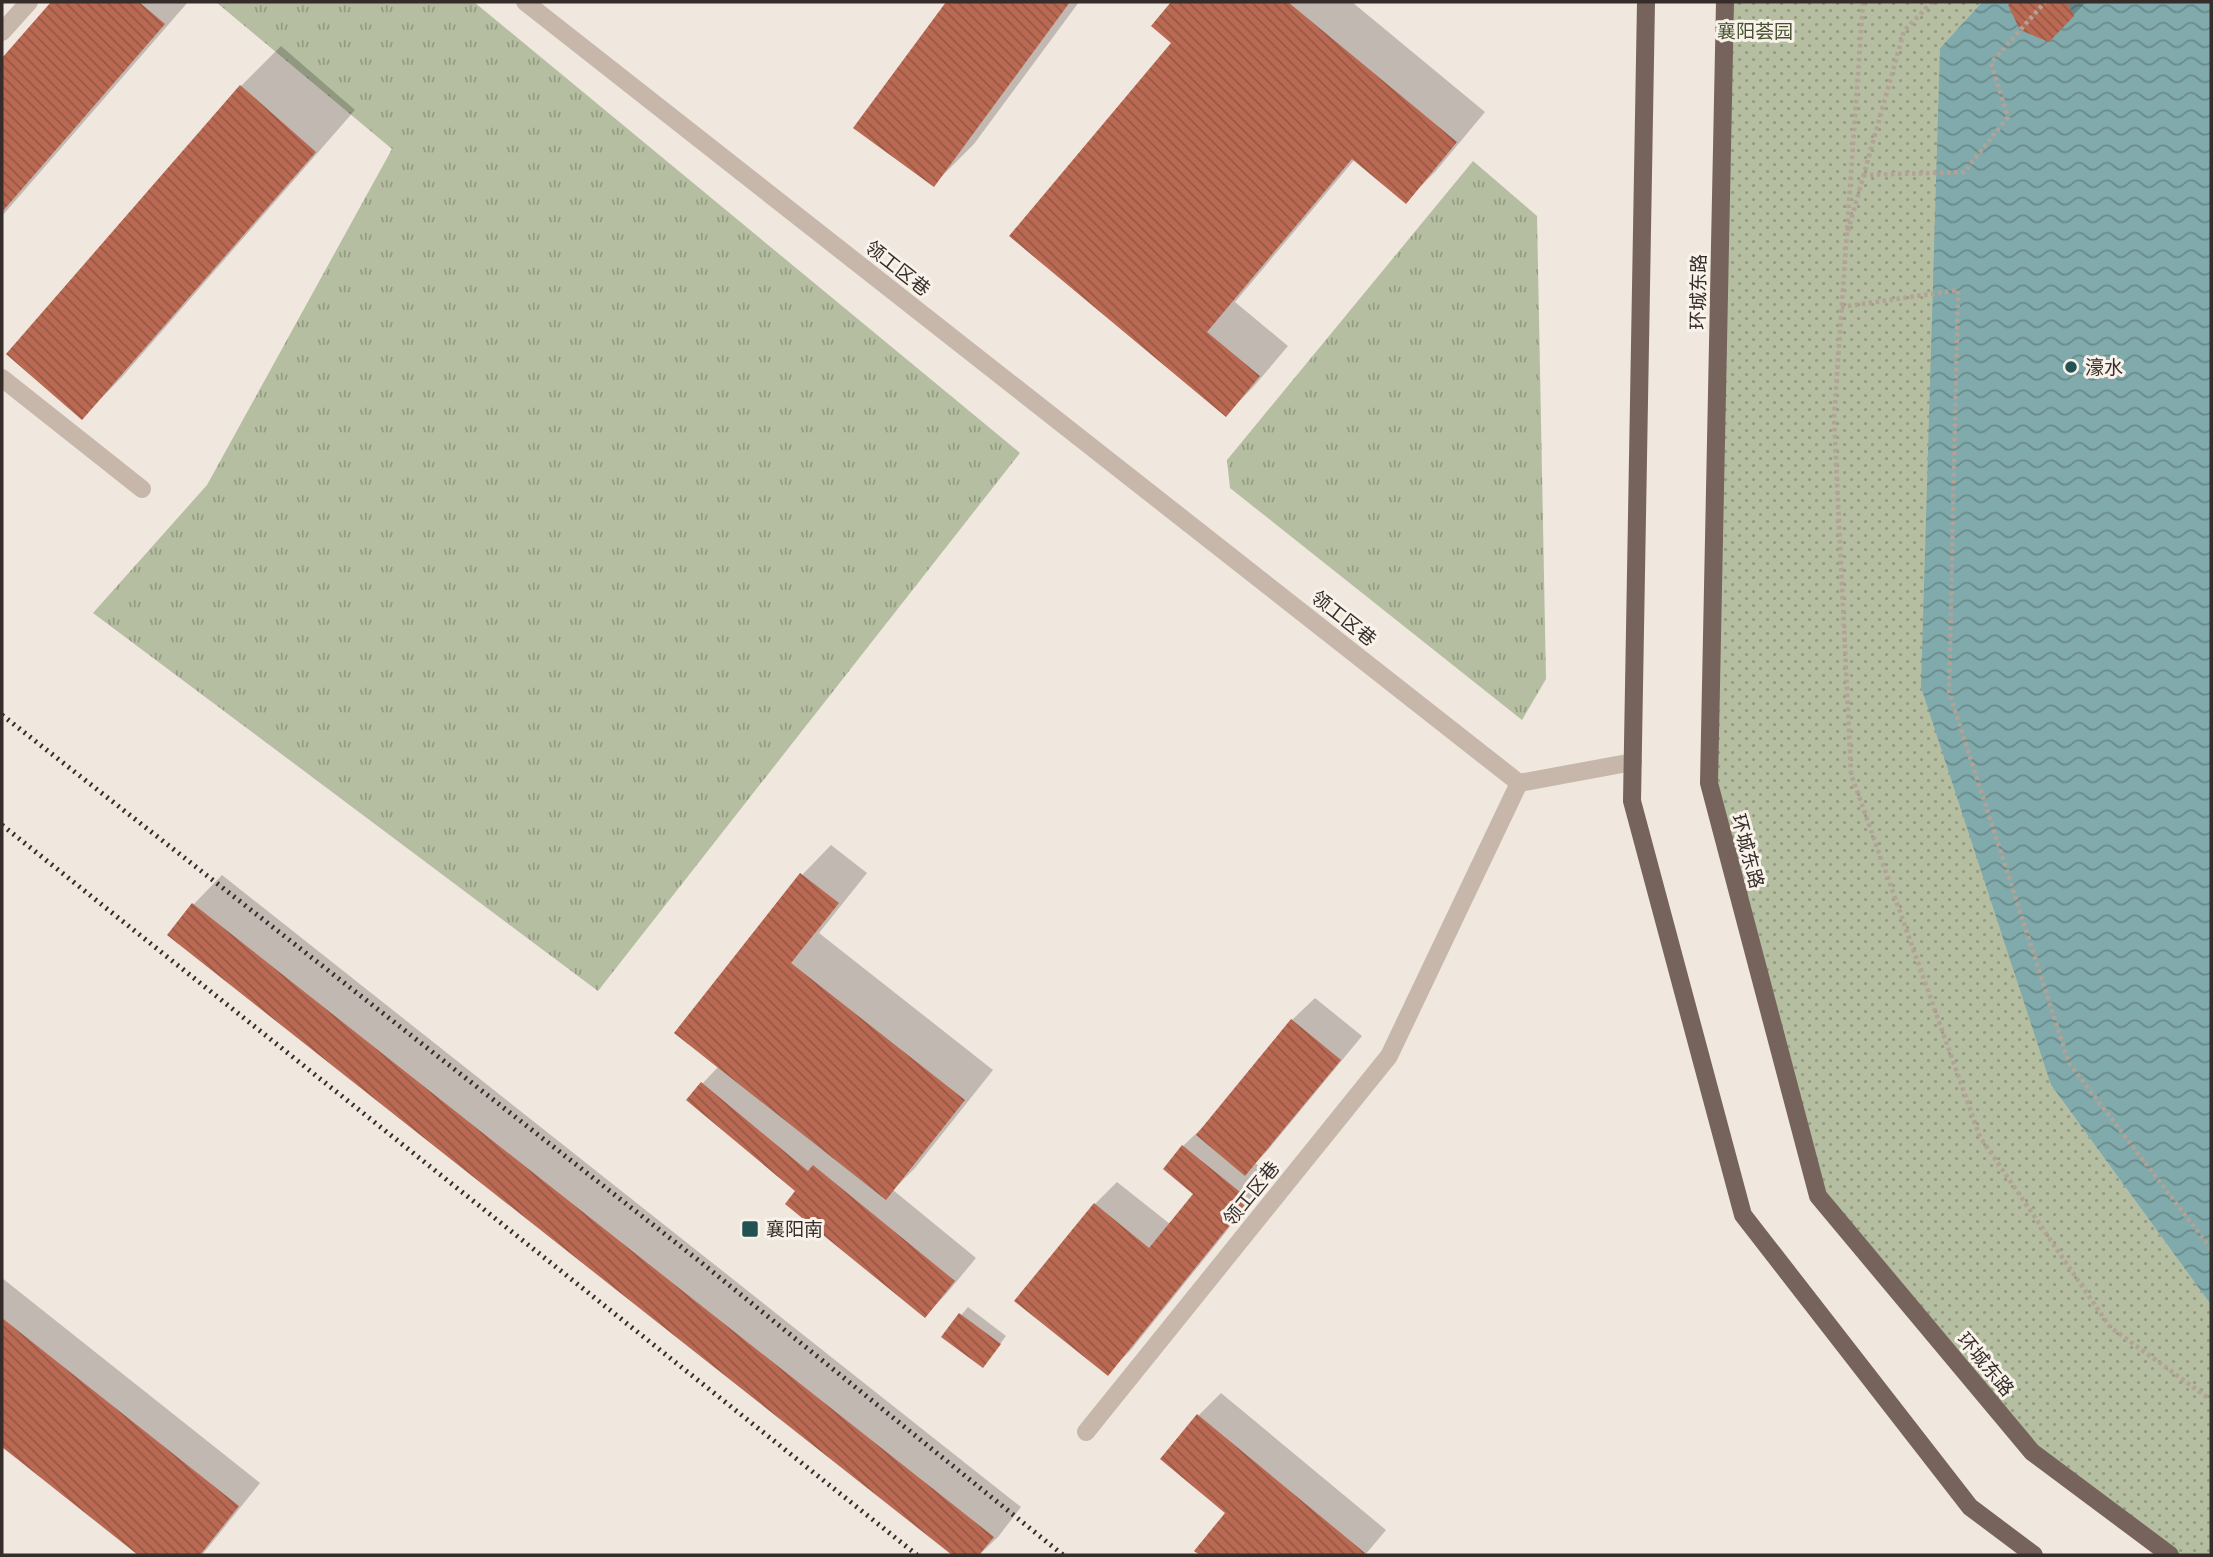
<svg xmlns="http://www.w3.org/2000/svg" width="2213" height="1557" viewBox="0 0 2213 1557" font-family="'PT Sans Narrow','Noto Sans SC',sans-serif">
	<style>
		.grass { fill: url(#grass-tufts) }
		.park { fill: url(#park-dots) }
		.water { fill: url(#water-waves) }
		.shadow { fill: #0003 }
		.building { fill: url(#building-back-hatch) }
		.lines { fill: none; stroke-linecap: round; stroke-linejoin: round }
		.path { stroke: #b3a296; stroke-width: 4.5; stroke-dasharray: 3.5 3.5; stroke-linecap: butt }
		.minor { stroke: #c7b7ab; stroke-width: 18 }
		.major { stroke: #76645c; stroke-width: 18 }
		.rail { stroke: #362d2a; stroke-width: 5; stroke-dasharray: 2 5; stroke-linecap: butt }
		.poi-dot { fill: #235253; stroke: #f8f2ea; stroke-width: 2.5 }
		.labels { text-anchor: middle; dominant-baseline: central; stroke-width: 6; stroke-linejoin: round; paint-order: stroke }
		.park-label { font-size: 19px; fill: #465230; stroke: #f8f2ea }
		.street-label { font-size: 19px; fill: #362d2a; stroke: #f8f2ea }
		.poi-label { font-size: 19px; fill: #362d2a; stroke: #f8f2ea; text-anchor: start }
	</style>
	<defs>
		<pattern id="grass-tufts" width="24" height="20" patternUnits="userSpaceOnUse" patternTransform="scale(1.75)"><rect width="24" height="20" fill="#b5bea0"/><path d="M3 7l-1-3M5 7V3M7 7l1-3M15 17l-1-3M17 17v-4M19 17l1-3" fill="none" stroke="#949b83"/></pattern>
		<pattern id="park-dots" width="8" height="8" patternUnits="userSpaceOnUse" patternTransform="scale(1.75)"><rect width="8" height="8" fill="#b5bea0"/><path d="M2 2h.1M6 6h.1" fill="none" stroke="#949b83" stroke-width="1.8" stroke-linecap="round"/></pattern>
		<pattern id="water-waves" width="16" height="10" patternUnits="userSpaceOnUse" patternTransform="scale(1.75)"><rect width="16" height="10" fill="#80aaab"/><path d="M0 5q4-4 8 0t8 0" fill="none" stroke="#6a8b8b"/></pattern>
		<pattern id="building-back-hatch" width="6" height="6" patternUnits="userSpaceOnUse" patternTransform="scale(1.75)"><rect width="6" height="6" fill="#ba6953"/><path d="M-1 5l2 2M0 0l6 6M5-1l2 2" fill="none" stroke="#985745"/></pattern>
	</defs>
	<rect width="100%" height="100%" fill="#f0e7de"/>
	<g class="grass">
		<polygon points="216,2 474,2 1020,453 598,991 93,613 207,485 392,149"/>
		<polygon points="1473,161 1537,216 1546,679 1522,720 1230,488 1227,460"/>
	</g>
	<polygon class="park" points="1725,2 1982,2 1940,48 2051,1085 2211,1305 2211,1555 2170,1555 2032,1452 1818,1196 1709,783"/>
	<polygon class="water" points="1982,2 2211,2 2211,1305 2051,1085 1921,687 1940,48"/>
	<g class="shadow">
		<polygon points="53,2 188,2 2,216 2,61"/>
		<polygon points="948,2 1079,2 974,144 933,185 855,127"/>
		<polygon points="1174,2 1352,2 1485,112 1435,172 1406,201 1355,159 1235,302 1288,346 1255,385 1226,415 1011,236 1173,43 1153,26"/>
		<polygon points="2013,2 2086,2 2064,25 2010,5"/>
		<polygon points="281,46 355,110 122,377 82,418 241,86"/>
		<polygon points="831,845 867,873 819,933 993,1070 915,1168 893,1190 976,1258 947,1293 925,1316 798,1190 702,1084 719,1066 802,875"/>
		<polygon points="222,875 1021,1507 998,1537 979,1555 955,1555 169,934 193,905"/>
		<polygon points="1315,998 1362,1036 1267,1151 1255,1163 1271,1176 1130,1351 1107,1373 1095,1204 1117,1182 1170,1224 1195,1193 1183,1146 1206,1124 1292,1020"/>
		<polygon points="2,1278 260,1483 202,1555 141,1555 2,1445"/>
		<polygon points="968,1307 1006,1336 989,1359 943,1337"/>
		<polygon points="1221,1393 1386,1530 1365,1555 1203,1555 1197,1550 1228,1513 1163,1459 1199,1415"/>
	</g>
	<g class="building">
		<polygon points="51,2 139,2 165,24 2,212 2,58"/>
		<polygon points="946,2 1070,2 934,187 853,128"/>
		<polygon points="1171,2 1288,2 1457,142 1406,204 1352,159 1207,332 1260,376 1226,417 1009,236 1171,43 1151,26"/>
		<polygon points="2011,2 2067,2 2074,16 2049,42 2020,30 2008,5"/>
		<polygon points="240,85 316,152 82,420 6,354"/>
		<polygon points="800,873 839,903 791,963 965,1100 886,1200 674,1033"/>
		<polygon points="192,903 994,1537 979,1555 952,1555 167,935"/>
		<polygon points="1291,1019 1341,1060 1245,1176 1196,1135"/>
		<polygon points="701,1082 808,1171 813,1165 955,1281 925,1318 785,1204 795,1191 686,1100"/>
		<polygon points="1182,1145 1250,1200 1108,1376 1014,1301 1094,1203 1149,1248 1193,1194 1163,1169"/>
		<polygon points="959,1313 1001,1344 983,1368 941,1337"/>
		<polygon points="2,1318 239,1506 200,1555 138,1555 2,1447"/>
		<polygon points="1197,1414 1365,1553 1363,1555 1200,1555 1194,1551 1225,1513 1160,1459"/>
	</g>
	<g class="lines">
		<g class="path">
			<polyline points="1863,2 1834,418 1851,774 1980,1137 2110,1327 2211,1400"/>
			<polyline points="1863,175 1964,172 2008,117 1991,63 2045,2"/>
			<polyline points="1848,231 1904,31 1932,2"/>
			<polyline points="1841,307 1958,290 1949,692 2069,1063 2211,1249"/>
		</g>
		<g class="minor">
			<polyline points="525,2 1519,783 1389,1056 1086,1432"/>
			<polyline points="2,32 29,2"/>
			<polyline points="2,378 142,489"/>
			<polyline points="1519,783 1633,762"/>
		</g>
		<g class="major">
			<polyline points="1646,2 1632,801 1743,1215 1970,1507 2034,1555"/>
			<polyline points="1725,2 1709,783 1818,1196 2032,1452 2170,1555"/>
		</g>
		<g class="rail">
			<polyline points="2,715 698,1260 1063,1555"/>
			<polyline points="2,825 917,1555"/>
		</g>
	</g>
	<g class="poi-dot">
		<circle cx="2071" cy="367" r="7"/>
		<rect x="741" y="1220" width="18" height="18" rx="3.5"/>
	</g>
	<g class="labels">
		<g class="park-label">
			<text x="1755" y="31">襄阳荟园</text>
		</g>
		<g class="street-label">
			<text transform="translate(898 268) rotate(38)">领工区巷</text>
			<text transform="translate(1698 292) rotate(-89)">环城东路</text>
			<text transform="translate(1344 618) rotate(38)">领工区巷</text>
			<text transform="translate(1748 851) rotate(75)">环城东路</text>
			<text transform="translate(1251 1193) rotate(-51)">领工区巷</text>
			<text transform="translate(1986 1364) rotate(50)">环城东路</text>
		</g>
		<g class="poi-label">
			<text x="2085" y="367">濠水</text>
			<text x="766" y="1229">襄阳南</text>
		</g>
	</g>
	<rect width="2213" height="1557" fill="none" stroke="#362d2a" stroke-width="7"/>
</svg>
